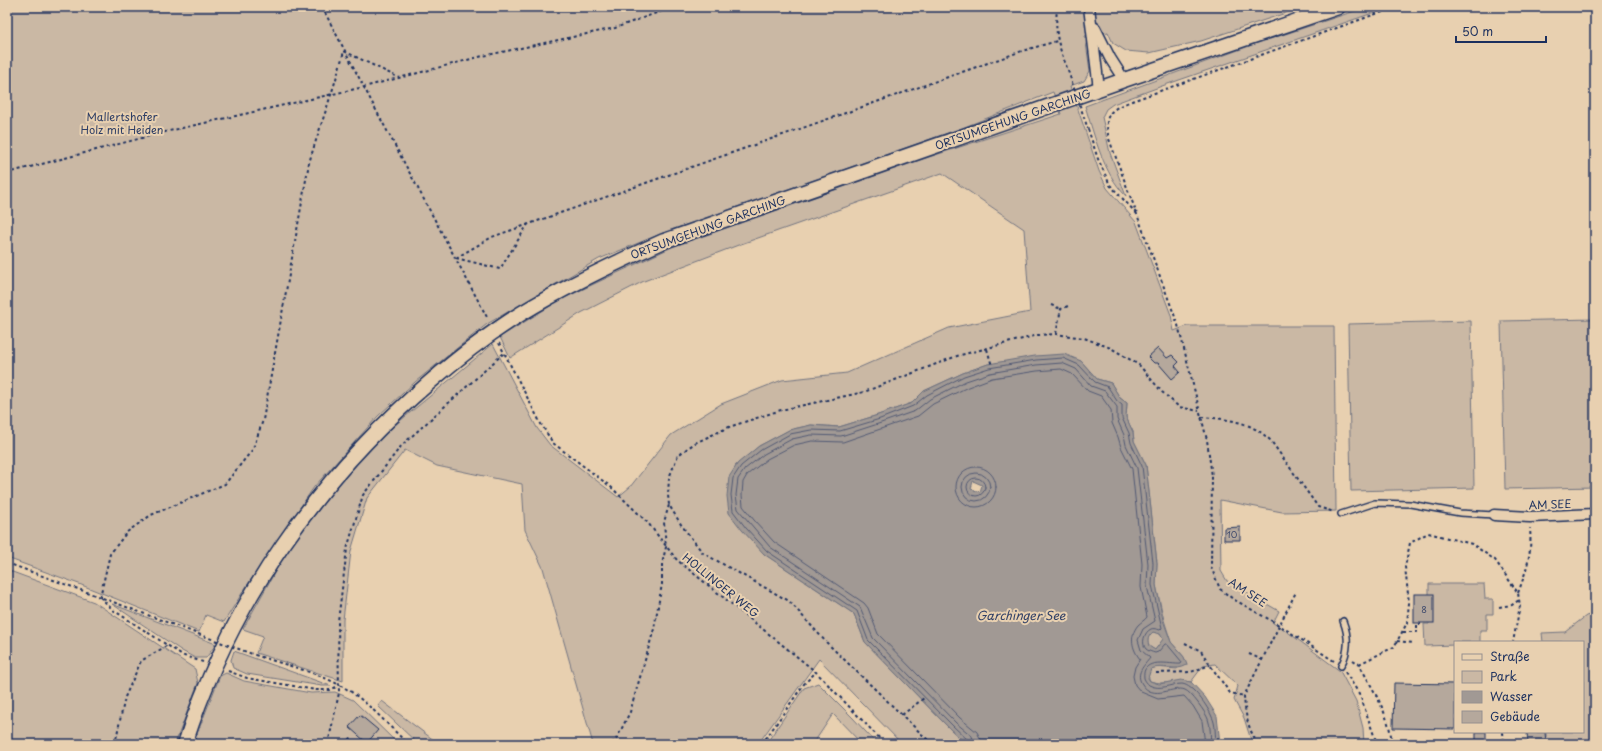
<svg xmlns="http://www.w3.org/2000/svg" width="1602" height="751" viewBox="0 0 1602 751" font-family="'Playpen Sans',sans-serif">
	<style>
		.green { fill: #cab8a4; stroke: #727481 }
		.water { fill: #a19994; stroke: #6b6f7e; fill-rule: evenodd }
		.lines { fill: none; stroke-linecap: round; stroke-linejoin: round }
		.shore { stroke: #515974; stroke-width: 1 }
		.building { fill: #b5a89c; stroke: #1b2f5e }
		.lane-casing { stroke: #1b2f5e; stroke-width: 8 }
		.street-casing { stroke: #1b2f5e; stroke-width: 13 }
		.secondary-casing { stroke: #1b2f5e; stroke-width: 17 }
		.path { stroke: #1b2f5e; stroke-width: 2; stroke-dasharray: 3 3; stroke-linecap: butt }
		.lane { stroke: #e8d0b0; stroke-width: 5 }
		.street { stroke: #e8d0b0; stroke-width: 10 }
		.secondary { stroke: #e8d0b0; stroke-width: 14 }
		.path-bridge { stroke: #1b2f5e; stroke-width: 2; stroke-dasharray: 3 3; stroke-linecap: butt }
		.labels { text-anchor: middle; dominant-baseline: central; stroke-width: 4; stroke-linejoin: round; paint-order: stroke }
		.number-label { font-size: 9px; fill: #424d6e }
		.park-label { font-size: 11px; fill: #2c3d65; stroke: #e8d0b0 }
		.street-label { font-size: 11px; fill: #1b2f5e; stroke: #e8d0b0 }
		.water-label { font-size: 12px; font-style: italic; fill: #2f3f66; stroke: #e8d0b0 }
	</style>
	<rect width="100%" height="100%" fill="#e8d0b0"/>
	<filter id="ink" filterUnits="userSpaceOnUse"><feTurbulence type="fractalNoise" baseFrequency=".025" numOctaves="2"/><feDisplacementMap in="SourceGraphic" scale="8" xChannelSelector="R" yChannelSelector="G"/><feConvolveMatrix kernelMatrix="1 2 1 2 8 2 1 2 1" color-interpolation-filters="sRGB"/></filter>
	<g filter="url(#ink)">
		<g class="green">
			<path d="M7,7H1304L1201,41L1149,53L1126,51L1113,43L1108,32L1085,36L1090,71L1084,81L1070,86L1099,171L1107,188L1136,222L1171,315L1174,331L1187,326H1334L1336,511L1282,512L1220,500L1221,571L1227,581L1279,611L1273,623L1285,630L1340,671L1356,701L1363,728L1364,744H1239L1251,740L1244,718L1234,700L1238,686L1215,664L1203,666L1191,682C1175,679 1165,686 1150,681L1148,675L1151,669L1156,667L1177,669L1184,657L1171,642L1164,620L1156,585L1157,563L1146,465L1134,441L1133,432L1126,417L1127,403L1120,398L1111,383L1097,379L1081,361L988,364L963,373L924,391L912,403L878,415L839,427L811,425L789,430L759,446L735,466L764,554L854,614L865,642L950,729L967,744H902L819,659L758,744H593L543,568L525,530L522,484L437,466L405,450L367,498L351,551L343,620V681L256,653L263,636L243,629L276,570L297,538L340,482L389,430L493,344L537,428L550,445L618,497L630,487L671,435L721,404L782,380L847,373L949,328L1030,312L1024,229L942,173L741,244L644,281L581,313L510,358L500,337L560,300L672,247L929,157L1061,114L1053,92L962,128L663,233L599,259L487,324L415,382L378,416L314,487L244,590L224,622L206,615L199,632L79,584L7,558Z"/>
			<path d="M1367,7H1390L1162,86L1113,104L1106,109L1102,117L1110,153L1126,196C1103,173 1095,137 1085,106L1252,45Z"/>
			<polygon points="1595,319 1595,487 1505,489 1501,321"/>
			<polygon points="1471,321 1474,488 1351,491 1348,324"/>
			<polygon points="7,570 94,602 195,669 198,683 175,744 7,744"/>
			<polygon points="1429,584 1484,584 1485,599 1493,599 1493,614 1487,614 1487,630 1480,630 1480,642 1455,642 1455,645 1425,646 1424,624 1429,624"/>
			<polygon points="112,604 216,644 206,658 195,658 182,651"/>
			<polygon points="1595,613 1595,744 1546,744 1546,732 1583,732 1583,642 1543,642 1542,633 1565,632 1586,616"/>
			<path d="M1153,632L1160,634L1164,639L1155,650L1148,646C1147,640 1148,636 1153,632Z"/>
			<polygon points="234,651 331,686 322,686 247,674 233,668 231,660"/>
			<polygon points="226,673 244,681 311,693 335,692 342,695 353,700 398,744 193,744 220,676"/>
			<polygon points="818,683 853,718 877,744 862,744 833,714 813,744 766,744 804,688"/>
			<polygon points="382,701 439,744 418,744 378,706"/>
		</g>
		<path class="water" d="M1064,354L1081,361L1097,379L1111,383L1120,398L1127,403L1126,417L1133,432L1134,441L1146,465L1157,563L1156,585L1163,620L1171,642L1184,657L1187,665C1176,672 1163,664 1151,669L1148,678L1150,681L1159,684L1181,680L1191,682L1205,697L1217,716L1220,744H967L950,729L865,642L854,614L764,554L742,530L729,513L727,496L729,477L738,463L759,446L789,430L811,425L839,427L878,415L912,403L924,391L963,373L988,364L1035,356ZM973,481L982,485L980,492L971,489ZM1153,632L1160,634L1163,639L1155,650L1149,646C1147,640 1148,636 1153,632Z"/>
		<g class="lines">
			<g class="shore">
				<circle cx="976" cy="487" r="20"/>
				<circle cx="976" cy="487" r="14"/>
				<circle cx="976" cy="487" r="9"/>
				<path d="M969,744L968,740L953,726L868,640L857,611L767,551L746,528L733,511L731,495L733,478L741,466L761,450L790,434L811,430L840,431L880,419L913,406L927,395L964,376L989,368L1036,360L1063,358L1079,365L1095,382L1108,387L1117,401L1122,405V418L1129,433L1131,443L1142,466L1153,563L1152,585L1162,628L1160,630C1157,629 1153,628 1151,629C1144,632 1141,644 1146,649C1148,651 1152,652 1155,653L1158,652L1165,644H1167L1182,662L1181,664C1171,665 1141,656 1144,678C1145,681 1147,683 1149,685C1160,691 1171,684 1182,684C1193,685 1208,707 1212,717C1216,724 1215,736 1216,744"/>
				<path d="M974,744L972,736L956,723L873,638L860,607L770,547L738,509L736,495L738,479L745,469L764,454L792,439L811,435L841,436L881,423L915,411L930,399L966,381L990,373L1036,365L1062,363L1076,369L1091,386L1105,391L1117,407V419L1124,435L1126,445L1137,468L1148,564L1147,586L1155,621L1143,629L1138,640L1141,650L1150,658C1144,666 1135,673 1142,684C1153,702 1174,685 1185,690C1191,692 1206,713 1208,719C1211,726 1210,736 1211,744"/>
				<path d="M981,744L980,738L977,732L960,718L878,634L868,608L864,603L774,542L754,520L743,506L742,495L743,482L747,475L767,459L794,445L812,441L843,442L918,416L933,404L968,387L992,378L1037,371L1061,369L1072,374L1088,391L1101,396L1111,410L1112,423L1118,437L1121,447L1132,469L1142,564L1141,587L1147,617C1145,620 1141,622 1138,625C1129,636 1132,649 1140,659L1135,667L1133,676L1135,685L1141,692L1158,699L1184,696L1193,706L1202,721L1205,744"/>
			</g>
		</g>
		<g class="building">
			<polygon points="1158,348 1167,358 1172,355 1179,362 1175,366 1180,372 1172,379 1158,363 1154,363 1148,357"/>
			<polygon points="1240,527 1240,540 1224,540 1224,528"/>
			<rect x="1414" y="594" width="20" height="29"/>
			<polygon points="1394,683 1455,684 1455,729 1393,728"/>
			<polygon points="360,715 378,730 367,743 349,727"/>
			<rect x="1476" y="732" width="10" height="11"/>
			<polygon points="1527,732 1545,732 1546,744 1528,744"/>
		</g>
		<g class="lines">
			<g class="lane-casing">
				<g id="lane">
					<polyline points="1341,514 1375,503 1410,504 1460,513 1494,515"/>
					<path d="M1341,666C1349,651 1349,636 1343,621"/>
				</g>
			</g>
			<g class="street-casing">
				<g id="street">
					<polyline points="1089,7 1099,89"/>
					<polyline points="1095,28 1110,58 1124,80"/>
					<polyline points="1494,515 1530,517 1595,514"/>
				</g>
			</g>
			<g class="secondary-casing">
				<path id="secondary" d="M185,744C230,602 318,478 430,382C459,357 490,333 522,313C568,285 615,263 664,241L1124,80L1338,7"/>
			</g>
			<g class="path">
				<polyline points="322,7 377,112 488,319"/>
				<path d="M1057,7C1055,33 1057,42 1066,65"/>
				<polyline points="1088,129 1098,159 1110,185 1136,213"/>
				<polyline points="7,173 169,131 364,87 483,56 615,28 673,7"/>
				<polyline points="456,258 492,237 1022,51 1057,41"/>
				<polyline points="456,258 500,269 528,224"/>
				<polyline points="1051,305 1061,309"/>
				<polyline points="1056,334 1061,309 1068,306"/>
				<polyline points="499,343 541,424 553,443 611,487 648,523 677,560 816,672 885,744"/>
				<polyline points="987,349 992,366"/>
				<path d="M1201,417C1228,419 1251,421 1271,441L1318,507L1334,512"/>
				<polyline points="7,563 100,597 198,634"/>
				<path d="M1518,593C1527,569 1532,553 1530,528"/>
				<path d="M100,597L110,554L127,532L151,515L225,484L253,449L263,420L309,163C320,126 334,89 344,51L399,78"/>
				<polyline points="100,597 113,610 184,656 203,662"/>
				<polyline points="1499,607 1512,605 1519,600"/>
				<polyline points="1403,632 1417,632 1417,625 1420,625 1420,623"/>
				<polyline points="1397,641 1413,643"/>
				<polyline points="1185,643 1201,651 1210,665 1230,693 1244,696"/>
				<polyline points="1249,654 1263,660"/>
				<path d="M255,655C288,666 331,675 358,697C376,711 392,729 408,744"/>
				<path d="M1353,660L1359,664C1372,688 1390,715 1392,744"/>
				<path d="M1334,661L1279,625L1233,599L1220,589L1211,567L1212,476L1207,440L1178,325L1109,139C1104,116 1107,111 1129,102L1376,14L1399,7"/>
				<polyline points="1359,664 1394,647 1407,623 1409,603 1405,567 1410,543 1428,533 1472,544 1495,560 1518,593 1520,606 1513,642"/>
				<polyline points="228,671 247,678 316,690 330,690 340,685"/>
				<polyline points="1345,672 1360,695 1377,744"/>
				<polyline points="1156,673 1191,672 1210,665"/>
				<polyline points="902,715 924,698"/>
				<polyline points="1503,732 1504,744"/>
				<polyline points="115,744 125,697 141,661 168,645"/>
				<polyline points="328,744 339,693 338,621 347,549 363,495 402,445 504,353"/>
				<polyline points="345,744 352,737"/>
				<polyline points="612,744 617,738 630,712 654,629 662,584 662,564 666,547 664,522 669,505"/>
				<polyline points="762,744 804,684 816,672"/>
				<polyline points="932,744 826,642 789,601 703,553 682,526 669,505 668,495 669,478 678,455 695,443 729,427 781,410 864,392 957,356 1038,335 1056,334 1084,338 1111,348 1139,365 1162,392 1179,407 1199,411"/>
				<path d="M1258,744C1248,729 1245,714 1244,696L1296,592"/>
			</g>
			<use href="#lane" class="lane"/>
			<use href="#street" class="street"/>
			<use href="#secondary" class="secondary"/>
			<g class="path-bridge">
				<polyline points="1066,65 1088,129"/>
				<polyline points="198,634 255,655"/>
			</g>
		</g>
	</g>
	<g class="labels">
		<g class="number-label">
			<text x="1232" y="534">10</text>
			<text x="1424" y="609">8</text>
		</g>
		<g class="park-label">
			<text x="122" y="116">Mallertshofer<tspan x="122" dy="13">Holz mit Heiden</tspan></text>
		</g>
		<g class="street-label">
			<text transform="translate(1013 119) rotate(-19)">ORTSUMGEHUNG GARCHING</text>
			<text transform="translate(708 227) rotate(-20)">ORTSUMGEHUNG GARCHING</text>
			<text transform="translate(1550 504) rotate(-2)">AM SEE</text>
			<text transform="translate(721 585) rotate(39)">HOLLINGER WEG</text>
			<text transform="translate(1248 592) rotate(33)">AM SEE</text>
		</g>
		<g class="water-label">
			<text x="1021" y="615">Garchinger See</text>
		</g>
	</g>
	<rect width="1602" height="751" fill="none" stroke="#e8d0b0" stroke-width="24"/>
	<rect x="12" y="12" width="1578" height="727" fill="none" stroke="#1b2f5e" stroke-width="1.5" filter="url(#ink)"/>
	<rect x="1454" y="641" width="130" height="92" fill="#e8d0b0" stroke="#96908f"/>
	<rect x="1462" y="654" width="20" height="6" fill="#e8d0b0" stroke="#96908f"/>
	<text x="1490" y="661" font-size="12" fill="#1b2f5e">Straße</text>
	<rect x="1462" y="671" width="20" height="12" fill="#cab8a4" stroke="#96908f"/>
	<text x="1490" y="681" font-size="12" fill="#1b2f5e">Park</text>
	<rect x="1462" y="691" width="20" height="12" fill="#a19994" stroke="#96908f"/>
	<text x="1490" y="701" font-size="12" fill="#1b2f5e">Wasser</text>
	<rect x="1462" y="711" width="20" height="12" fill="#b5a89c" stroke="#96908f"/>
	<text x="1490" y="721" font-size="12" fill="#1b2f5e">Gebäude</text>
	<path d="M1456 36v6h90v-6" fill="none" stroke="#1b2f5e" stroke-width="2"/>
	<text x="1462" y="36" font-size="12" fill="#1b2f5e" stroke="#e8d0b0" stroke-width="3" paint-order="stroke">50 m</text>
</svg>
